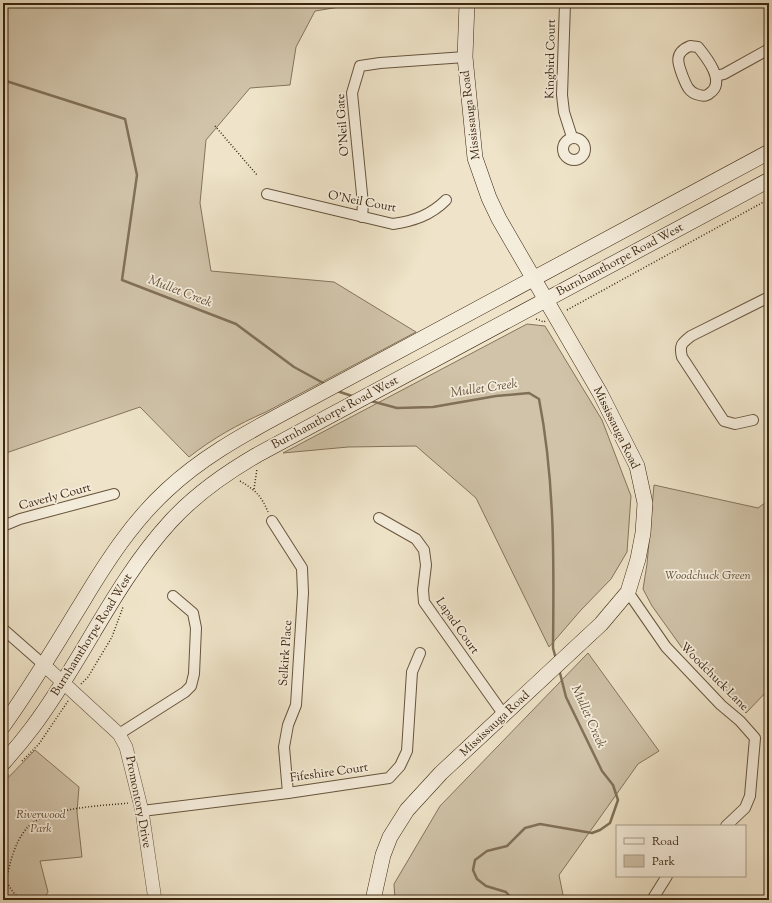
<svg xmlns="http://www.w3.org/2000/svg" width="772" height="903" viewBox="0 0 772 903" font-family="'Sorts Mill Goudy',serif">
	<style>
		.green { fill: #d0c3a9; stroke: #85745c }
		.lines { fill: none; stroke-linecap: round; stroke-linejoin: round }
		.stream { stroke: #817058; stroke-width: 2.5 }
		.minor-casing { stroke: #67543d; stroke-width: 12 }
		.tertiary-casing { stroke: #67543d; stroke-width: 14 }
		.secondary-casing { stroke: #3a240e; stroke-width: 16 }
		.path { stroke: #3a240e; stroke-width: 1.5; stroke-dasharray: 1 2; stroke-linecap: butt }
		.minor { stroke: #f5eddc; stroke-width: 10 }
		.tertiary { stroke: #f5eddc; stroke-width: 13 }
		.secondary { stroke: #f5eddc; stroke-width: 15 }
		.labels { text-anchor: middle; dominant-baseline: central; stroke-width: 3.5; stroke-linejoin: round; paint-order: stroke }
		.street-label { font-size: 12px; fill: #3a240e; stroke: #f5eddc }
		.park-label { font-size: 12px; font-style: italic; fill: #604c35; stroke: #f5eddc }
		.water-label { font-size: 13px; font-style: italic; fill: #645039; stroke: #f5eddc }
	</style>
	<rect width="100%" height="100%" fill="#efe4c9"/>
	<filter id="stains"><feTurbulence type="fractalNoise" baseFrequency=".005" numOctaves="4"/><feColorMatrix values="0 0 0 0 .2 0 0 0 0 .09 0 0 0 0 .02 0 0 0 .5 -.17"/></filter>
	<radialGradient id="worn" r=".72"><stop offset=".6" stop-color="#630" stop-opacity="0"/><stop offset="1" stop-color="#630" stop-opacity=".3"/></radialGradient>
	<g class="green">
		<path d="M3,3H364L315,11L296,47L290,85L250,88L206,140L200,203L211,271L334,282L416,332L266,412C238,424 212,439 189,457L140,407L3,454Z"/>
		<polygon points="527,324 545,326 602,420 631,496 627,552 611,579 581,610 549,647 476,498 416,446 348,447 283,453"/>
		<polygon points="654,485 758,508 769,500 769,689 746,713 685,652 652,606 643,589 647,564"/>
		<polygon points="588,653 659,751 638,764 559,875 564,900 395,900 394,884 440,806"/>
		<polygon points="35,750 79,787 77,812 82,857 40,861 48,892 43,900 3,900 3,783"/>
	</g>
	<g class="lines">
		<g class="stream">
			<polyline points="3,80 125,119 137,175 122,280 236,324 294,367 325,384"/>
			<polyline points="337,391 355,397"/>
			<path d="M371,401L397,408L433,407L496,396L529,393L539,399C555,481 554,565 553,648L556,659"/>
			<polyline points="513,900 506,892 486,886 477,879 473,870 475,860 487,851 507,846 525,828 540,824 592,833 600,830 610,823 618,800 613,785 602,771 566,697 559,669"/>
		</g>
		<g class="minor-casing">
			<g id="minor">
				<polyline points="565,3 562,95 564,112 572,137"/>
				<path d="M690,46L698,47C707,58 726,82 710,93C706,97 701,96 696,94C688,91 686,84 683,77C678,64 673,53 690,46Z"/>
				<polyline points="716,76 724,74 769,49"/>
				<circle cx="574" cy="149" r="11"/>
				<path d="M267,194L393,224C414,221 431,215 446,200"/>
				<polyline points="362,217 363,204 352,93 360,66 380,63 465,57"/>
				<path d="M753,420L735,424L724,421L682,357C679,345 682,343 691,336L769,297"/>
				<polyline points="379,518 416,539 424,550 426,565 423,590 424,602 504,715"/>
				<polyline points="272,521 302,568 303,593 296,705 288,725 284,747 288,793"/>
				<polyline points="3,526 20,519 114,494"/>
				<polyline points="628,592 666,647 721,705 740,721 755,738 750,796 745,808 726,826"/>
				<polyline points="3,629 44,665"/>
				<polyline points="119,734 185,692 191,686 194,674 196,628 193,613 173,596"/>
				<polyline points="142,811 288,793 389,778 400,766 407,751 412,672 420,653"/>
				<polyline points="652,900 667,876"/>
			</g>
		</g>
		<g class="tertiary-casing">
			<polyline id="tertiary" points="44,665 119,734 126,747 142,811 155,900"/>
		</g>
		<g class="secondary-casing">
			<g id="secondary">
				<path d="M3,726C32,686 57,643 83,601C107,561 133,521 167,490C200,459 239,437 278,416L769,152"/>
				<path d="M3,763C13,752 23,740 32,728C82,662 114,583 171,521C195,495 226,473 257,455L769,180"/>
				<polyline points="373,900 383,855 390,837 407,810 441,773 601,624 628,592 638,559 643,533 645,503 637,466 600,393 499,219 489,198 475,158 465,57 467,3"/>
			</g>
		</g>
		<g class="path">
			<polyline points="215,126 257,175"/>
			<polyline points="567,310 769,199"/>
			<polyline points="536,319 544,322 545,321"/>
			<path d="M240,481C255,490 261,495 268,512"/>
			<polyline points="254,489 257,469"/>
			<polyline points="81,684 88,677 112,637 123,607"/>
			<polyline points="22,761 39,744 68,701"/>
			<polyline points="3,779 9,774"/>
			<polyline points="3,885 9,885"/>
			<path d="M24,900C15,897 11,889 6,881C10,863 14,844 26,829C44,807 102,806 129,803"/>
		</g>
		<use href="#minor" class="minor"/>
		<use href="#tertiary" class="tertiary"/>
		<use href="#secondary" class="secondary"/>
	</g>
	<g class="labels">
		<g class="street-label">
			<text transform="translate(551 59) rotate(-89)">Kingbird Court</text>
			<text transform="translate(471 115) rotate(-97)">Mississauga Road</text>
			<text transform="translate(343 125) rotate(-94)">O'Neil Gate</text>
			<text transform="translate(362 202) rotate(11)">O'Neil Court</text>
			<text transform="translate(620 260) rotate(-28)">Burnhamthorpe Road West</text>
			<text transform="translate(335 413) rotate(-28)">Burnhamthorpe Road West</text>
			<text transform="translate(616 428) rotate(64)">Mississauga Road</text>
			<text transform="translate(55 497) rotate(-15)">Caverly Court</text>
			<text transform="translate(457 626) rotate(55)">Lapad Court</text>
			<text transform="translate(92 635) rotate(-58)">Burnhamthorpe Road West</text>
			<text transform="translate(286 653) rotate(-86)">Selkirk Place</text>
			<text transform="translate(714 677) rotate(45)">Woodchuck Lane</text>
			<text transform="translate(495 724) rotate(-43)">Mississauga Road</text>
			<text transform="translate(329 773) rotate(-8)">Fifeshire Court</text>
			<text transform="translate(138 802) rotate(79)">Promontory Drive</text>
		</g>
		<g class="park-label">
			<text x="708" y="576">Woodchuck Green</text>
			<text x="41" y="815">Riverwood<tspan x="41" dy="14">Park</tspan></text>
		</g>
		<g class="water-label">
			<text transform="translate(180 292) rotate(21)">Mullet Creek</text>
			<text transform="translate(484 389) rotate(-8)">Mullet Creek</text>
			<text transform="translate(588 717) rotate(66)">Mullet Creek</text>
		</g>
	</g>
	<rect width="772" height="903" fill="none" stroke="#efe4c9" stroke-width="16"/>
	<rect x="4" y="4" width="764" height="895" fill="none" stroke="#3a240e" stroke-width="2"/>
	<rect x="8" y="8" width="756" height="887" fill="none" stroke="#3a240e"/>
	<rect x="616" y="825" width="130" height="52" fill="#f5eddc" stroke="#aa9d8a"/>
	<rect x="624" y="838" width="20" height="6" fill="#f5eddc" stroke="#aa9d8a"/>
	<text x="652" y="845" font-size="12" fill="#3a240e">Road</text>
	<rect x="624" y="855" width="20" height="12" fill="#d0c3a9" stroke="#aa9d8a"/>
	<text x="652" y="865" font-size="12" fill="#3a240e">Park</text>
	<rect width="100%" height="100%" filter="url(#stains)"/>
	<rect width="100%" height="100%" fill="url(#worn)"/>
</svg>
